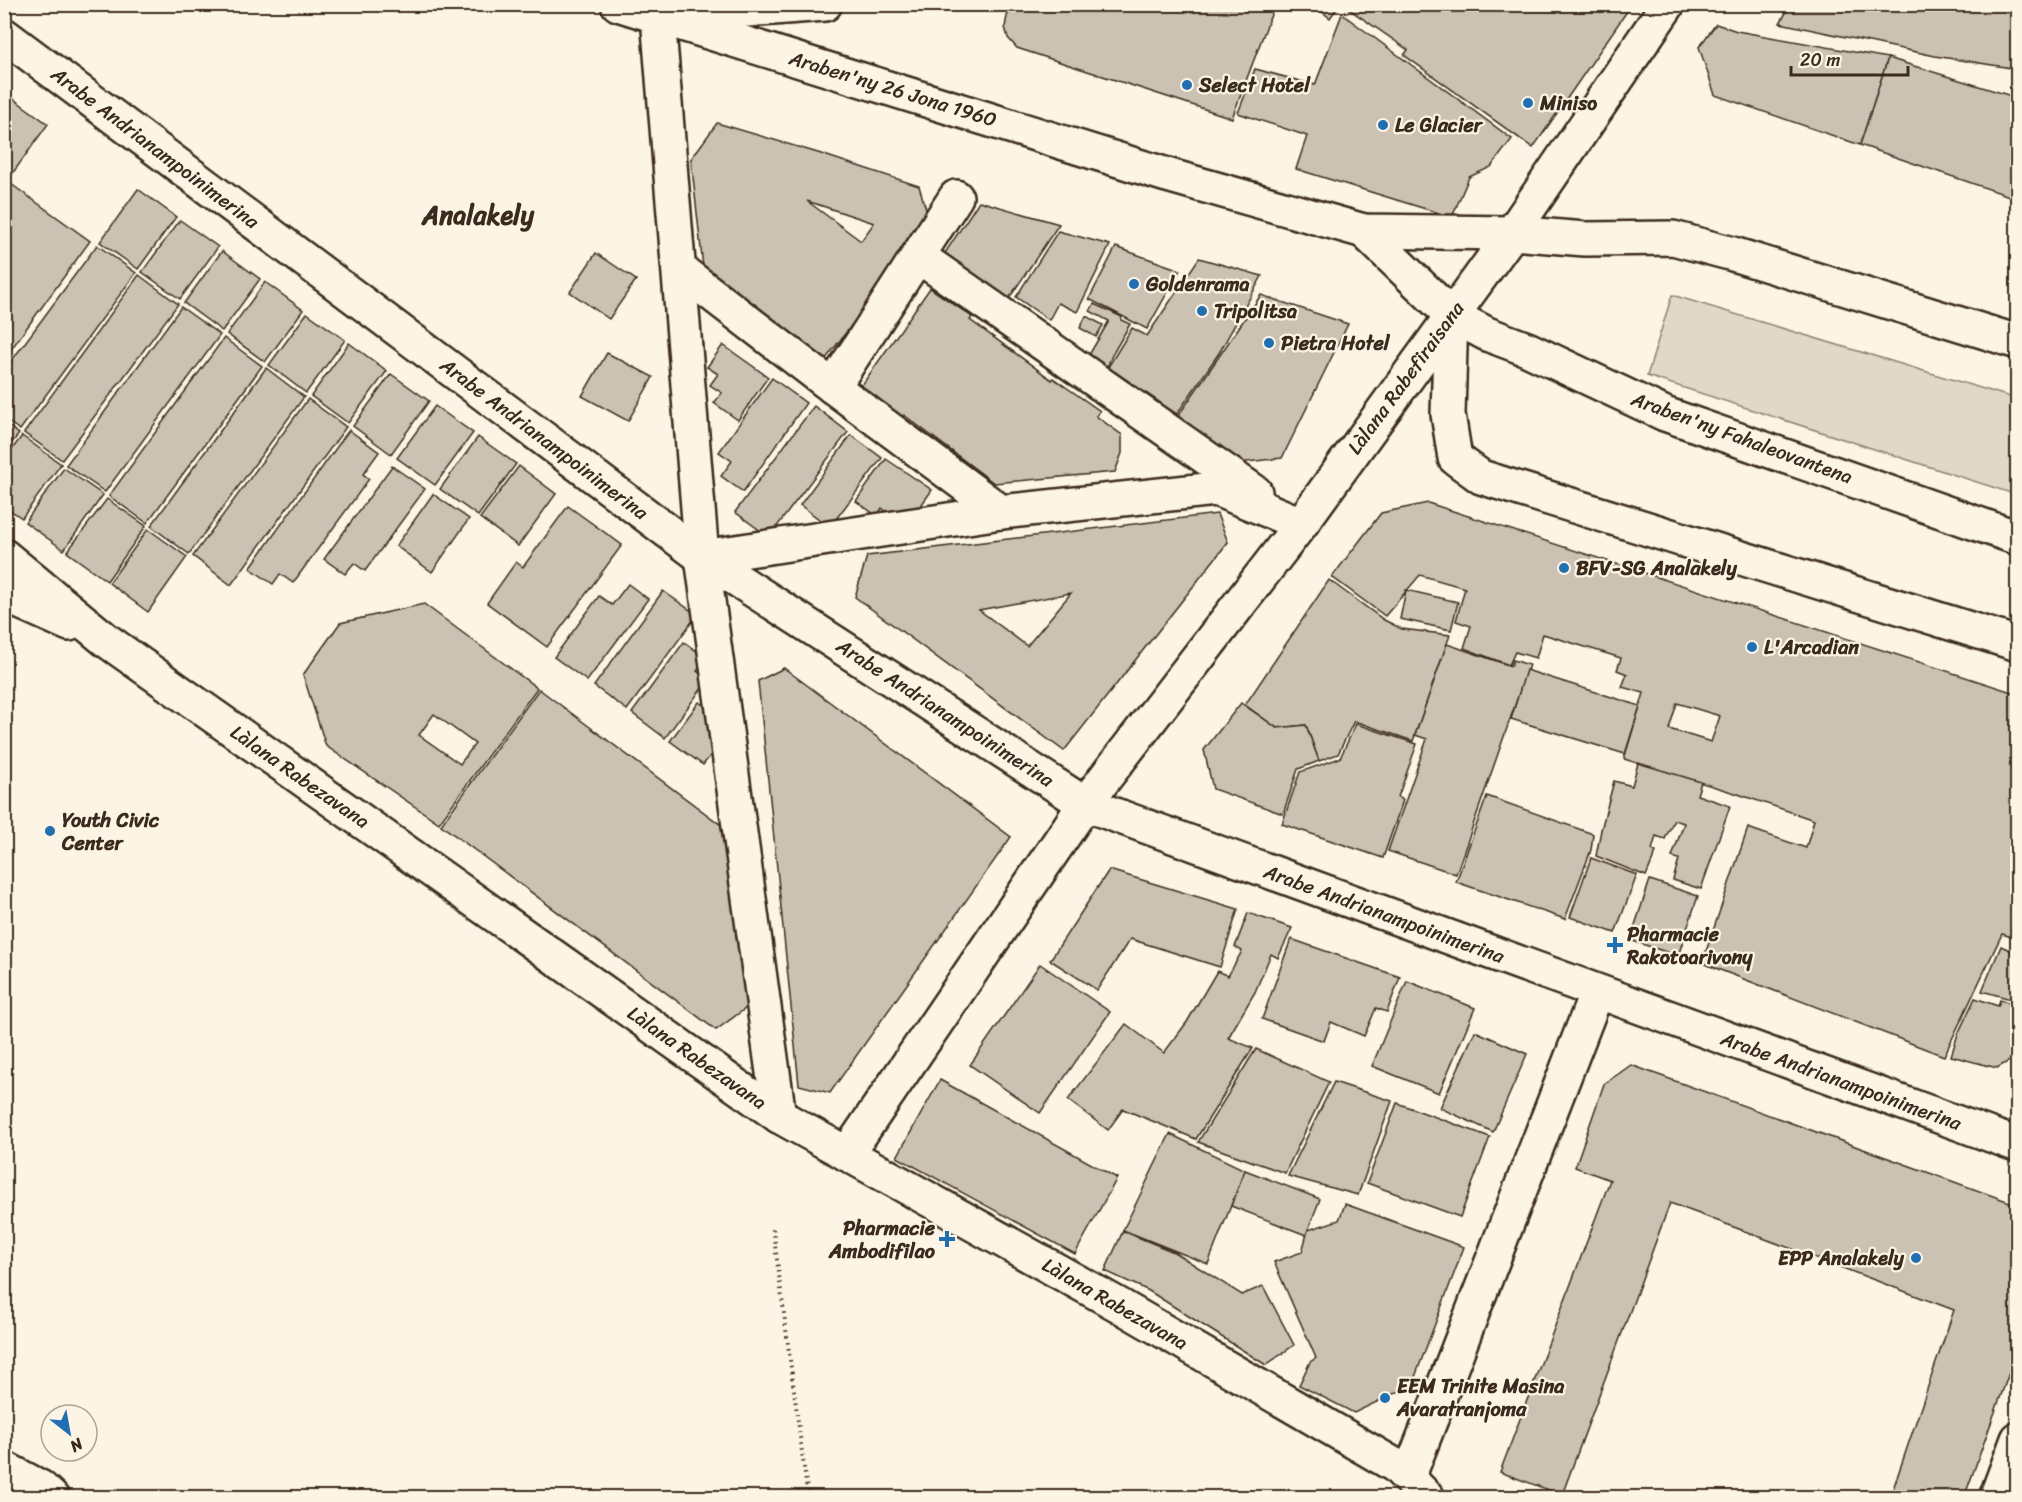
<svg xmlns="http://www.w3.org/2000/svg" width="2022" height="1502" viewBox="0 0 2022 1502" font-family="Sriracha,sans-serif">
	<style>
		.green { fill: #e0d8c8; stroke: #8e8173; stroke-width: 1.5 }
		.building { fill: #ccc2b3; stroke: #3b2a1e; stroke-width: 1.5; fill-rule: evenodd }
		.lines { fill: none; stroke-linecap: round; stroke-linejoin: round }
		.minor-casing { stroke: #3b2a1e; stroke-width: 38 }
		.major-casing { stroke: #3b2a1e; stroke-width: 38 }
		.path { stroke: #3b2a1e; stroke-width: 4; stroke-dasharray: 1.5 4.5; stroke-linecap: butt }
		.minor { stroke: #fcf5e5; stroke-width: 33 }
		.major { stroke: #fcf5e5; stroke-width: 33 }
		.poi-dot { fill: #1f6fb2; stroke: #fcf5e5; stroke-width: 2 }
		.labels { text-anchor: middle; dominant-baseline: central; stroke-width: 4.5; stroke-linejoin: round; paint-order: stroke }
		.poi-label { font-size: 20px; font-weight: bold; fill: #3b2a1e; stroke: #fcf5e5; text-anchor: start }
		.street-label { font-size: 20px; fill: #3b2a1e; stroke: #fcf5e5 }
		.district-label { font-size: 26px; font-weight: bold; fill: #3b2a1e; stroke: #fcf5e5 }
	</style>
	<rect width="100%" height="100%" fill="#fcf5e5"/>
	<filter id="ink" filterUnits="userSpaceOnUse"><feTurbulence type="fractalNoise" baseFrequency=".0167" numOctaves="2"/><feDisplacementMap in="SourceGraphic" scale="12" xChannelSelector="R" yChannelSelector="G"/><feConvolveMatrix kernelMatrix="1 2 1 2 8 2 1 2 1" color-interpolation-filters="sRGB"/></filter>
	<g filter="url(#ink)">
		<polygon class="green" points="1672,295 2017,399 2017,495 1647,376"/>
		<g class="building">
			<polygon points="1016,4 1275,4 1232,118 1017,48 1008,38 1005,27 1007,16 1013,6"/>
			<polygon points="1312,4 1340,4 1330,18"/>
			<polygon points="1348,4 1632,4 1533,148 1404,55 1408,50 1346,7"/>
			<polygon points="1791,4 2018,4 2018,69 1935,56 1780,23"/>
			<polygon points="1342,14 1512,139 1491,167 1469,177 1452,217 1296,169 1307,136 1238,113 1255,69 1315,85"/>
			<polygon points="1716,24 1737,31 1888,58 1860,145 1715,95 1699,47"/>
			<polygon points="1888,58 2018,98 2018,199 1860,145"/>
			<polygon points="11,97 48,124 10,177 4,173 4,105"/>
			<path d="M717,123L818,153L919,186L929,219L898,264L822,364L704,276L691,159ZM807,201L874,223L861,241Z"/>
			<polygon points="11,184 90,241 4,359 4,192"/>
			<polygon points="138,189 176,217 138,269 100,242"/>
			<polygon points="979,201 1059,224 1006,303 943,256"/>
			<polygon points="180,220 218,247 180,299 142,272"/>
			<polygon points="1058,231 1110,245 1077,312 1058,303 1049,320 1016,297"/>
			<polygon points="97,245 136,273 20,430 4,419 4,371"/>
			<polygon points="1116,247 1180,270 1147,329 1089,299"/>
			<polygon points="222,251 260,279 222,331 184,303"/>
			<polygon points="596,253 636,280 609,319 570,292"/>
			<polygon points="1199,258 1262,276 1219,353 1177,414 1108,367 1132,328 1147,336"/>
			<polygon points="139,275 178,304 62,460 24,433"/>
			<polygon points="265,282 303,310 265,362 227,334"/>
			<polygon points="930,288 972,317 970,320 1052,380 1053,378 1100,411 1096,416 1122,435 1122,453 1115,472 994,483 904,415 899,422 857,392"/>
			<polygon points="1261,295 1348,324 1282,458 1230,464 1174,422"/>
			<polygon points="1094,304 1122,317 1121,320 1130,324 1112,355 1106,370 1086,360 1109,321 1090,311"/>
			<polygon points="181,307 220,335 105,492 66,465"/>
			<polygon points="307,313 345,340 306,393 269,365"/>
			<polygon points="1086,316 1103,325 1096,337 1080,328"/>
			<polygon points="224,338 262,366 147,523 109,496"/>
			<polygon points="349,343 387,371 348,423 311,396"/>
			<polygon points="723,345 768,377 738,420 714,403 722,393 710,385 718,374 707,367"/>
			<polygon points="607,353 653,377 628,421 582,396"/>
			<polygon points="266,368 304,397 189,554 151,526"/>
			<polygon points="391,374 429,401 391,454 353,426"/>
			<polygon points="772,378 806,403 743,492 721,476 732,461 719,452"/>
			<polygon points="308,399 346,427 231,585 193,556"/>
			<polygon points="435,406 473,433 435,485 397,458"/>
			<polygon points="814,406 848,432 769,537 735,512"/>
			<polygon points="4,423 19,434 4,453"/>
			<polygon points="349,430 379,452 363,474 369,479 293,583 280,574 273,584 250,568"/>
			<polygon points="851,435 882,458 830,527 800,505"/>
			<polygon points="22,436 61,464 22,518 4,506 4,460"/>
			<polygon points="478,437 516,464 478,516 440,489"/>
			<polygon points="886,459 932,490 913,517 902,510 896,519 882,508 877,516 856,501"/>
			<polygon points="392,466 425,489 365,571 354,563 345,574 324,559"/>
			<polygon points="519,466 556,494 518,546 480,518"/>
			<polygon points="64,468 103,495 64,550 25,522"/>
			<polygon points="433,494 469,519 432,572 396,546"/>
			<polygon points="107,499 146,526 107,581 67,552"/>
			<path d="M1428,503L2018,694V939L2002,934L1944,1056L1702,963L1748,828L1806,848L1814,820L1735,793L1624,759L1644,693L1622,687L1627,674L1617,670L1621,658L1543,634L1536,658L1515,652L1509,665L1464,648L1471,626L1456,621L1465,588L1420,575L1385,616L1332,577L1381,513ZM1677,703L1720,716L1711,742L1669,729Z"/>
			<polygon points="568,506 622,545 547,647 487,603 516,562 523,567"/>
			<path d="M1217,514L1228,542L1064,751L855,597L867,556ZM1071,593L1027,646L979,610Z"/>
			<polygon points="148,529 187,557 148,612 109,583"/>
			<polygon points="1329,580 1384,620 1402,629 1450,635 1413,741 1354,721 1338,754 1319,761 1306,725 1277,728 1245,705"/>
			<polygon points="628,584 648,599 587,681 554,657 599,596 612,605"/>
			<polygon points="1406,590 1458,602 1451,630 1400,619"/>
			<polygon points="663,591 697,615 627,710 594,686"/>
			<path d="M424,604L537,688L439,823L326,746L303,675L340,623ZM434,714L475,744L460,764L419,735Z"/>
			<polygon points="684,642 706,658 697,671 708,680 665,738 632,713"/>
			<polygon points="1447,644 1511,666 1513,660 1529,665 1456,874 1388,851 1427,739 1415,735"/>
			<polygon points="784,668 1011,837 830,1093 799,1085 758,681"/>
			<polygon points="1526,670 1640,706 1625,754 1511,719"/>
			<polygon points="539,689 729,831 753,1003 716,1030 441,825"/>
			<polygon points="699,702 721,718 724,738 703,765 670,741"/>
			<polygon points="1241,703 1277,728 1306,725 1319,761 1298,769 1283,814 1213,789 1204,750"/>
			<polygon points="1356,724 1417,744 1398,797 1403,800 1383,858 1282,824 1300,772 1340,758"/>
			<polygon points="1638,763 1701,782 1697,795 1730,806 1701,889 1673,880 1679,859 1672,857 1684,823 1674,820 1665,839 1656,836 1652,850 1656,852 1646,876 1596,856 1601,830 1614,781 1632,786"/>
			<polygon points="1487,796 1593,834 1591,850 1565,919 1456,882"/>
			<polygon points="1591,858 1637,875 1615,933 1570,917"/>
			<polygon points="1109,870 1238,909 1220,967 1130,939 1097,990 1050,960"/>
			<polygon points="1650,880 1698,896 1678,956 1630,940"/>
			<polygon points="1248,913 1292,928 1278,958 1271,954 1255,992 1228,1038 1253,1048 1196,1139 1123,1109 1108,1130 1068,1100 1126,1024 1164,1053 1187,1022 1217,971 1228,976 1242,951 1235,947"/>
			<polygon points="1291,939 1400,977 1387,1012 1376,1008 1364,1036 1331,1022 1324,1041 1262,1019"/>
			<polygon points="2016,942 2018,943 2018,1001 1982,991 2001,946 2012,951"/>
			<polygon points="1040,964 1110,1012 1040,1113 970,1065"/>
			<polygon points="1407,981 1475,1008 1439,1093 1372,1066"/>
			<polygon points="1975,998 1998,1006 2000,1000 2018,1005 2018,1056 1997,1068 1951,1056 1958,1034"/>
			<polygon points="1475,1031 1527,1054 1493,1132 1440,1108"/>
			<polygon points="1256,1049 1329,1082 1285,1173 1198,1142"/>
			<polygon points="1631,1065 2018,1205 2018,1348 1964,1498 1890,1498 1954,1310 1670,1203 1562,1495 1500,1472 1610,1180 1575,1167 1604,1084"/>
			<polygon points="940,1080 1117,1178 1075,1254 897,1157"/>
			<polygon points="1334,1082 1392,1101 1358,1195 1288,1176"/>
			<polygon points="1397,1103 1490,1137 1460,1217 1367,1183"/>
			<polygon points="1170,1134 1245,1170 1208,1264 1123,1230"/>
			<polygon points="1245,1170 1320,1199 1306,1235 1231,1206"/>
			<polygon points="1345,1204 1464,1247 1412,1385 1354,1413 1299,1385 1310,1362 1316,1358 1274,1262 1302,1252 1308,1230 1339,1220"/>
			<polygon points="1123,1231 1174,1252 1242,1295 1263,1286 1294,1345 1266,1365 1149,1291 1105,1271"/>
		</g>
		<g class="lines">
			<g class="minor-casing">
				<g id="minor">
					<polyline points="4,35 702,557 1085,804 2018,1145"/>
					<polyline points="918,256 1255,492"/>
					<polyline points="679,269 833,387 1001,512"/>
					<polyline points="1451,315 1448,414 1455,458 1481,477 2018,644"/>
					<polyline points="833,387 956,197"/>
					<polyline points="4,556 106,640 779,1116 1117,1304 1396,1466 1428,1498"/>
					<polyline points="702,557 1001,512 1216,489 1301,524"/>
					<polyline points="4,595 69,624"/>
					<polyline points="779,1116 702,557 658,17 825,4"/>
					<polyline points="847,1154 1085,804 1301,524 1512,233 1668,4"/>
					<polyline points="4,1468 40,1487 52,1498"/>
					<polyline points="1408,1478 1597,992"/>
					<polyline points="1996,1498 2018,1439"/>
				</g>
			</g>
			<g class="major-casing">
				<g id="major">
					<polyline points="618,4 1167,175 1364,231 1512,233 1585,239 1673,238 1733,254 2018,342"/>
					<polyline points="1364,231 1451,315 1487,334 1527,349 1665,414 2018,538"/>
				</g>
			</g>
			<polyline class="path" points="773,1229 808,1498"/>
			<use href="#minor" class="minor"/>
			<use href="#major" class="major"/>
		</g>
	</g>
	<g class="poi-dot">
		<circle cx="1187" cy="85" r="6"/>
		<circle cx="1528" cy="103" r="6"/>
		<circle cx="1383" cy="125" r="6"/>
		<circle cx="1134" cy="284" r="6"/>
		<circle cx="1202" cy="311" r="6"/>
		<circle cx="1269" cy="343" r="6"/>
		<circle cx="1564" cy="568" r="6"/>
		<circle cx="1752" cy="647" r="6"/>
		<circle cx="50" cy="831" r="6"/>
		<path d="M1612 936h6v6h6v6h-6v6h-6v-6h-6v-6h6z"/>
		<path d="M944 1230h6v6h6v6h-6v6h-6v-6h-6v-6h6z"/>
		<circle cx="1916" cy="1258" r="6"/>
		<circle cx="1385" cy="1398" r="6"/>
	</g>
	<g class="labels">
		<g class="poi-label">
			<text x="1199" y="85">Select Hotel</text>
			<text x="1540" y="103">Miniso</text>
			<text x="1395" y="125">Le Glacier</text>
			<text x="1146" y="284">Goldenrama</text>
			<text x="1214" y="311">Tripolitsa</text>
			<text x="1281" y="343">Pietra Hotel</text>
			<text x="1576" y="568">BFV-SG Analakely</text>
			<text x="1764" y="647">L'Arcadian</text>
			<text x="62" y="820">Youth Civic<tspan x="62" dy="23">Center</tspan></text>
			<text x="1627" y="934">Pharmacie<tspan x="1627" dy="23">Rakotoarivony</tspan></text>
			<text x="935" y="1228" text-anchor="end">Pharmacie<tspan x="935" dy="23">Ambodifilao</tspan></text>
			<text x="1904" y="1258" text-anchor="end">EPP Analakely</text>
			<text x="1397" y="1386">EEM Trinite Masina<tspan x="1397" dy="23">Avaratranjoma</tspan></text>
		</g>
		<g class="street-label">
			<text transform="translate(893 89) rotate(17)">Araben'ny 26 Jona 1960</text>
			<text transform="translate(155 148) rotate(37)">Arabe Andrianampoinimerina</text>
			<text transform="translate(1406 378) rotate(-54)">Làlana Rabefiraisana</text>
			<text transform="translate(1742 438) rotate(20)">Araben'ny Fahaleovantena</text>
			<text transform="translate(544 439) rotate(37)">Arabe Andrianampoinimerina</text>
			<text transform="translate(945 713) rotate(33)">Arabe Andrianampoinimerina</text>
			<text transform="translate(300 777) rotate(35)">Làlana Rabezavana</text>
			<text transform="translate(1384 914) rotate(20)">Arabe Andrianampoinimerina</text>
			<text transform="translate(697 1058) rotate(35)">Làlana Rabezavana</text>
			<text transform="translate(1841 1081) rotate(20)">Arabe Andrianampoinimerina</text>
			<text transform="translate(1115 1304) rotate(30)">Làlana Rabezavana</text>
		</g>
		<g class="district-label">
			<text x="478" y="215">Analakely</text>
		</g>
	</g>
	<rect width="2022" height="1502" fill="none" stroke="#fcf5e5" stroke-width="24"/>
	<rect x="12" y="12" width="1998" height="1478" fill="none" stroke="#3b2a1e" stroke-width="2" filter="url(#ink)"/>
	<g transform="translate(69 1433) rotate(149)"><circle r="28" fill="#fcf5e5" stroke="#afa495" stroke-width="1.5"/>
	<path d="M0-4.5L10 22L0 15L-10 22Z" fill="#1f6fb2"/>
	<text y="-9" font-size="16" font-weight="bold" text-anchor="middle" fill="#3b2a1e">N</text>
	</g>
	<path d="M1791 66v9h117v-9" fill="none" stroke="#3b2a1e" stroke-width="3"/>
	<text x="1800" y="66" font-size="18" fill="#3b2a1e" stroke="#fcf5e5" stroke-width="4.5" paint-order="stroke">20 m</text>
</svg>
